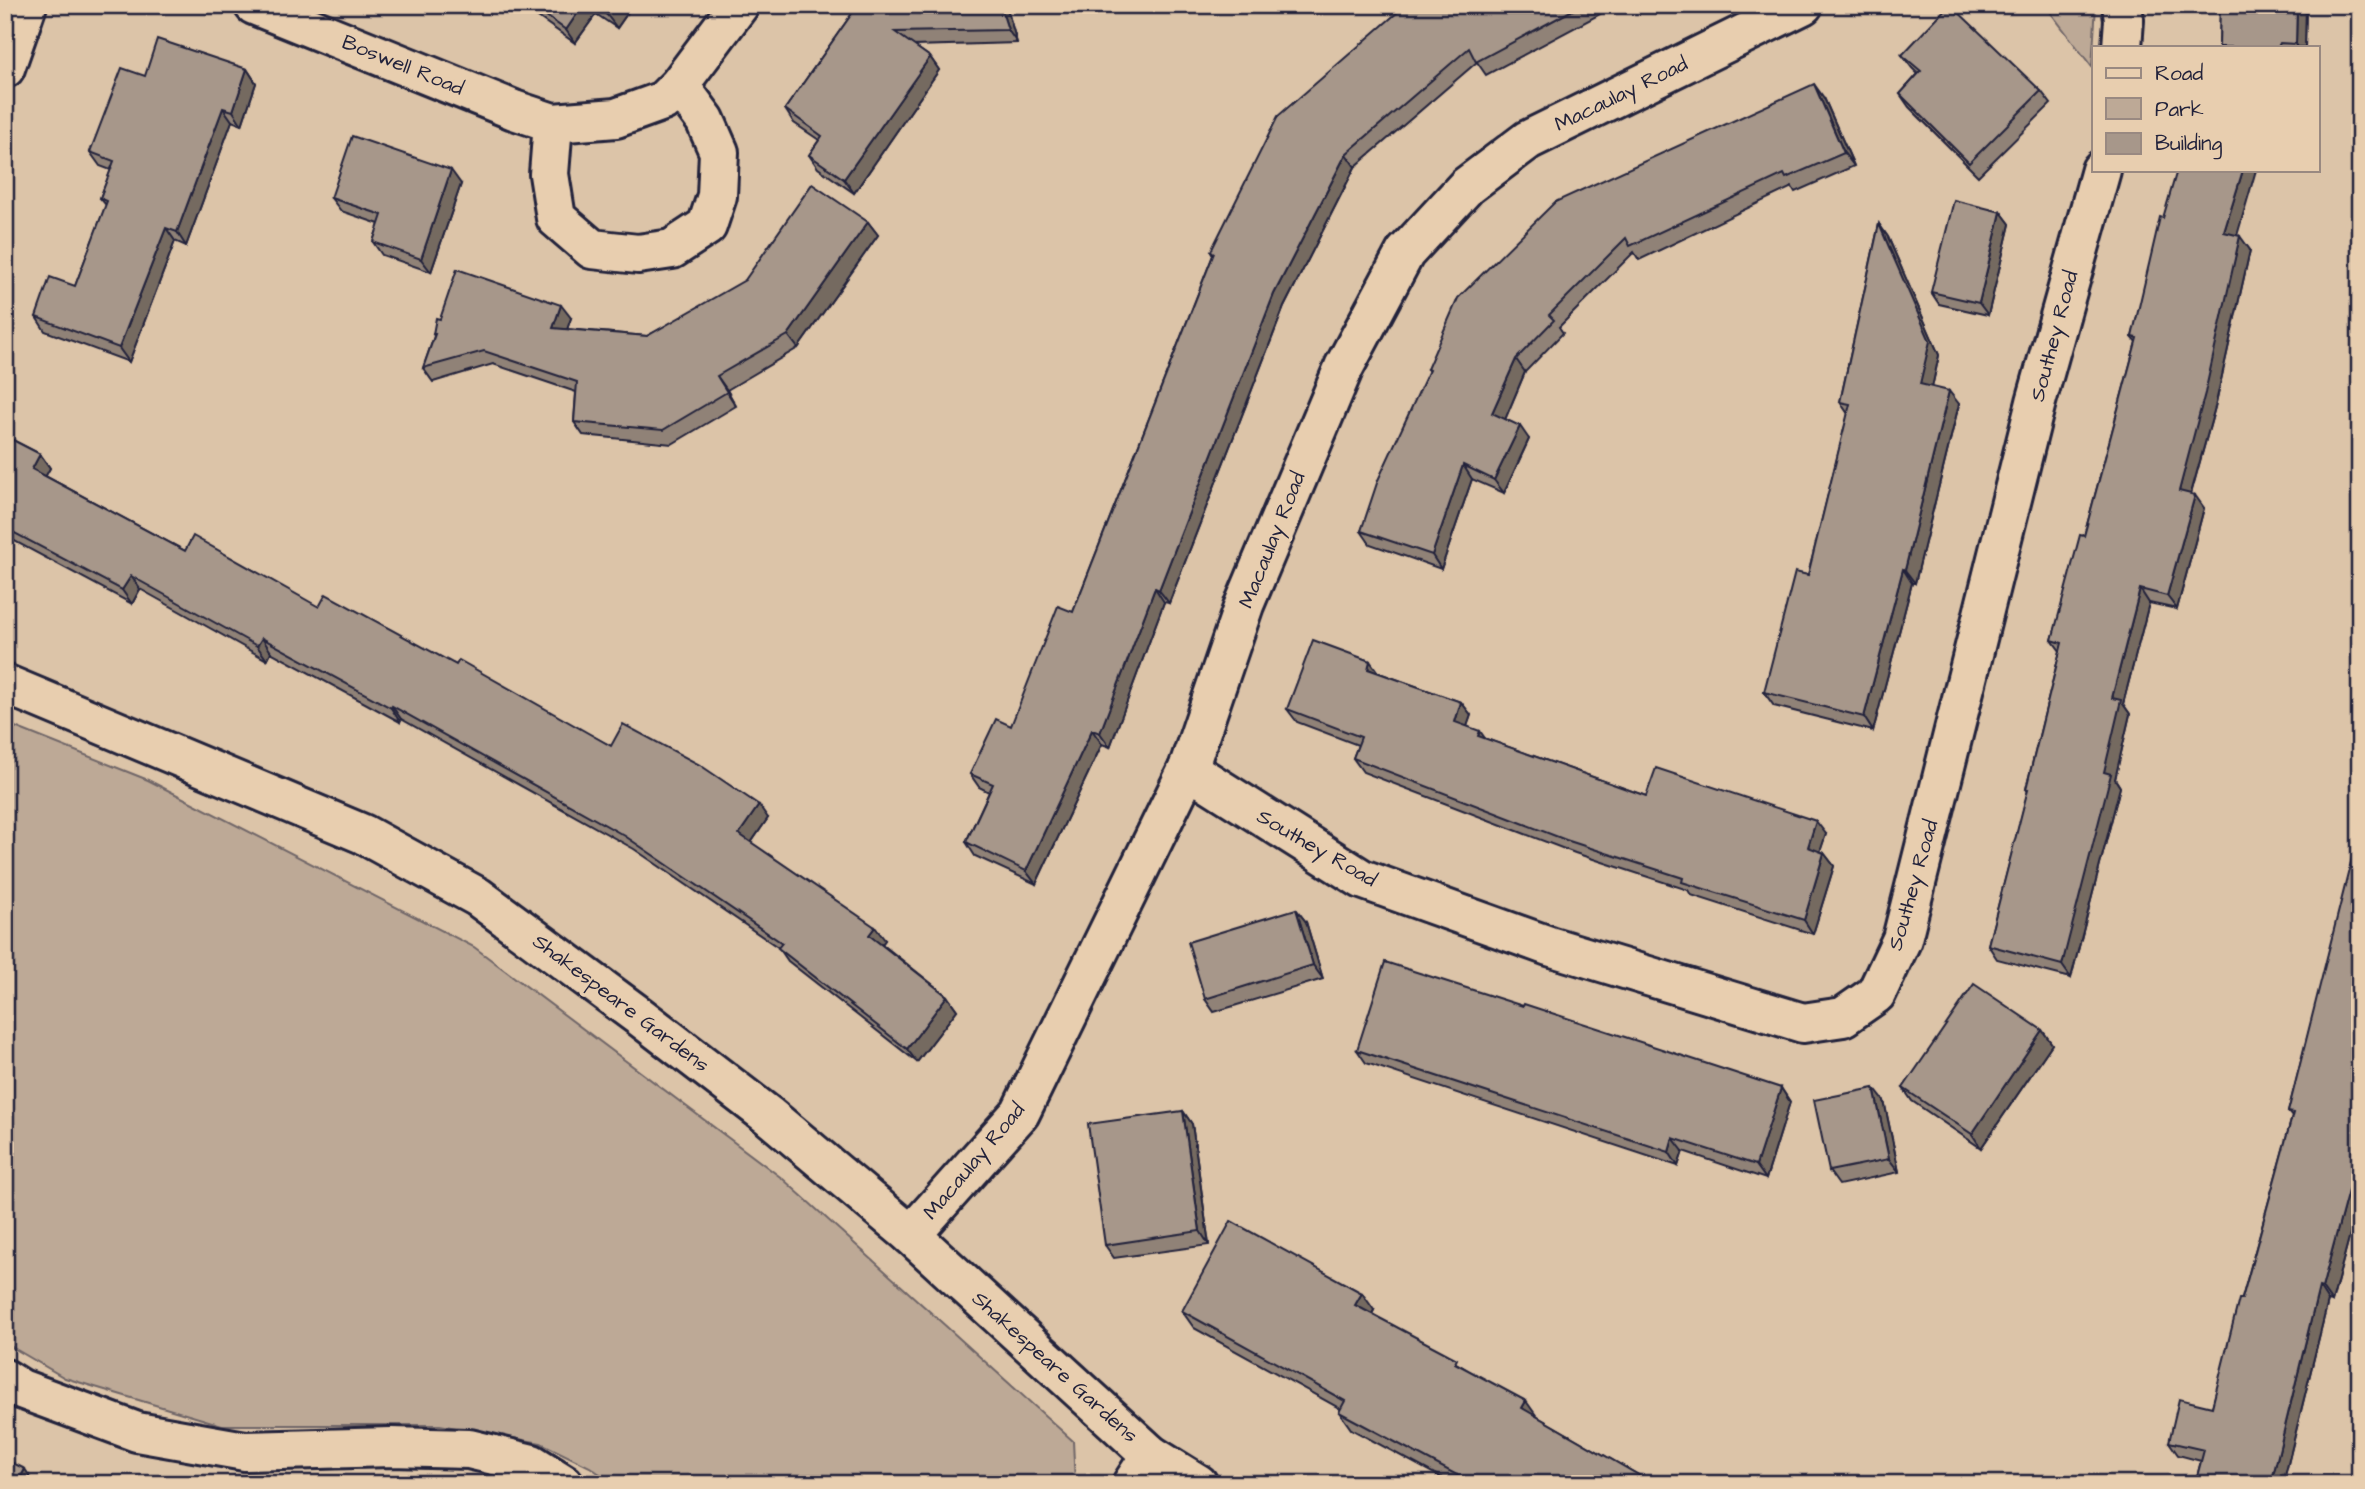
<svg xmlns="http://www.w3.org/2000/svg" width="2365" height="1489" viewBox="0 0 2365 1489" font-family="'Architects Daughter',sans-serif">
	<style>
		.green { fill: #bda996; stroke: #706668; stroke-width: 2 }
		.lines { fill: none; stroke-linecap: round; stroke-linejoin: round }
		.minor-casing { stroke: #22223b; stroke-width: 44 }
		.minor { stroke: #e8ceaf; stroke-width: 38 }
		.wall { fill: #908277; stroke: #22223b; stroke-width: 2 }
		.shaded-wall { fill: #756a61; stroke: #22223b; stroke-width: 2 }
		.building { fill: #a7978a; stroke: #22223b; stroke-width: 2 }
		.labels { text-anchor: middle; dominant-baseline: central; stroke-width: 7; stroke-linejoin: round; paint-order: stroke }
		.street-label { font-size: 21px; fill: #22223b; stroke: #e8ceaf }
	</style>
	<rect width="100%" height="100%" fill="#dcc4a8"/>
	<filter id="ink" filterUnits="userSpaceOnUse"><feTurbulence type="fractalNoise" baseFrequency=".0143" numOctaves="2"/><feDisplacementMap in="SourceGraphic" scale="14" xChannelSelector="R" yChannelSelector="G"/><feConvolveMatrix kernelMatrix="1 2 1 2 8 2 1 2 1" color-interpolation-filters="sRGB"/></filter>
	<g filter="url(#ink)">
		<g class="green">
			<polygon points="2043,5 2096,5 2092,67 2047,8"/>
			<polygon points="5,723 148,780 474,947 783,1179 1073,1441 1075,1484 614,1484 590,1467 541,1443 440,1425 222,1425 65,1378 5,1343"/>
		</g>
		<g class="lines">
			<g class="minor-casing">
				<g id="minor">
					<polyline points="254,5 514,110 553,123 616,118 663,101 679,85 739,5"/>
					<polyline points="2122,47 2124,20 2122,5"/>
					<polyline points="5,68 27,5"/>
					<polyline points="553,123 549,174 556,218 592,249 638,254 672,249 707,226 717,196 719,152 705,120 679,85"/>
					<polyline points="5,684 363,834 478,897 639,1016 769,1116 911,1235 1151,1455 1198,1484"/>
					<polyline points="1188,769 1362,879 1549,946 1803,1023 1843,1017 1876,994 1902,939 2036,402 2101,170"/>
					<polyline points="911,1235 1020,1113 1188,769 1244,605 1344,367 1405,253 1467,186 1528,140 1803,5"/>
					<polyline points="5,1379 21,1389 137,1432 245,1451 391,1447 469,1449 532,1464 564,1484"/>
					<polyline points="1132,1484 1151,1455"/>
				</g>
			</g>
			<use href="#minor" class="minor"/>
		</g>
		<g class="wall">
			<polygon points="521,5 633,5 617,28 596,14 575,43"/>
			<polygon points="858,5 1006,5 1017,43 914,46 930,57 939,70 854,193 818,168 809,155 819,140 794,123 785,109"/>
			<polygon points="1406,5 1621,5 1614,9 1613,7 1486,75 1477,62 1355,167 1284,307 1169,603 1164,602 1110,747 1102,744 1036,884 975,856 966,842 989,792 979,787 970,774 1011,726 1073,612 1213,255 1211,251"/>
			<polygon points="2220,5 2306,5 2305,47 2219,47"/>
			<polygon points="1902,55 2041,91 2051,104 1978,176 1909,107 1900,94 1918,74 1912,68"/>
			<polygon points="247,69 256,83 242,125 232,121 186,246 175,241 129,362 45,331 36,317 75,286 106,205 100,198 111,170 100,166 90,152 145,76"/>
			<polygon points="1824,98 1854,166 1795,192 1792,187 1639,260 1634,252 1559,327 1563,333 1525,372 1505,419 1529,439 1504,493 1472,479 1441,569 1370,544 1361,531 1429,371 1427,369"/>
			<polygon points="461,184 431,272 382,255 373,242 379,224 341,211 331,198"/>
			<polygon points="2001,212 2010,224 1988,315 1939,304 1931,292"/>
			<polygon points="2163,218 2237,235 2250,250 2215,407 2191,494 2204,508 2177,609 2149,603 2123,704 2130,714 2115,779 2120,787 2071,978 1997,959 1988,945 2028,791 2026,789 2060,651 2052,640 2084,536 2136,342 2132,337"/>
			<polygon points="868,222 878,235 798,348 727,390 736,406 672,444 583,435 574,422 576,392 493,364 433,382 423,368 434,336 433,334 440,319 571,318 567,329 647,336"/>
			<polygon points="1879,224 1888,237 1939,355 1932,387 1959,404 1915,583 1912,583 1873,731 1774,706 1764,692 1808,575 1848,414 1840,402"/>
			<polygon points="5,436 40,454 50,468 45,476 185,551 456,665 611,746 768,818 751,843 885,940 882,944 947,996 957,1010 917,1062 788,961 779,948 634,849 401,719 400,722 271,652 267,660 140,589 132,604 11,539 5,549"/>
			<polygon points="1379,673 1461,702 1471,715 1467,726 1486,739 1646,796 1826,834 1820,851 1824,853 1834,866 1813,934 1691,895 1688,890 1575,853 1363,772 1353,758 1358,745 1297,722 1287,709"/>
			<polygon points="2360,834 2360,1196 2332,1302 2328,1301 2283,1484 2195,1484 2201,1461 2178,1455 2169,1442 2212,1407 2292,1117 2288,1112"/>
			<polygon points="1296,909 1306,922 1323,979 1214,1012 1205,999"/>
			<polygon points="2042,1030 2052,1044 1981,1148 1912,1101 1903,1088"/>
			<polygon points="1357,1050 1781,1088 1790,1102 1766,1179 1683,1151 1678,1166 1366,1063"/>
			<polygon points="1884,1101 1899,1172 1839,1185 1829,1171"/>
			<polygon points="1183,1111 1192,1124 1209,1245 1114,1258 1105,1245"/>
			<polygon points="1374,1310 1372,1314 1463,1367 1538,1417 1654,1484 1453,1484 1351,1429 1339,1412 1341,1409 1194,1328 1182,1311"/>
		</g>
		<g class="shaded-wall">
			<polygon points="583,5 590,5 596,14 575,43 566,30"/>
			<polygon points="614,5 633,5 617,28 607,15"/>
			<polygon points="1000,5 1006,5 1017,43 1008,30"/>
			<polygon points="2297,5 2306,5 2305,47 2298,47 2296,44"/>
			<polygon points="930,57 939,70 854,193 844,179"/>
			<polygon points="247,69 256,83 242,125 233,111"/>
			<polygon points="1814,84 1824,98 1854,166 1844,153"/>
			<polygon points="223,108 232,121 186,246 177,232"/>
			<polygon points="1346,154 1355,167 1284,307 1169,603 1159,590 1274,294"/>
			<polygon points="451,170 461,184 431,272 421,259"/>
			<polygon points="2243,170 2256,170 2234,246 2224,232"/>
			<polygon points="2001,212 2010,224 1988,315 1979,303"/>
			<polygon points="868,222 878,235 798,348 788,335"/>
			<polygon points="1879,224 1888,237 1939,355 1930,397 1920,384"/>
			<polygon points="166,228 175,241 129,362 119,348"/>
			<polygon points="2240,236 2250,250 2215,407 2188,504 2179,491"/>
			<polygon points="561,305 571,318 563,341 553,328"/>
			<polygon points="1516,359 1525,372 1502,427 1492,413"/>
			<polygon points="717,376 727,390 736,406 727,392"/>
			<polygon points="1949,391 1959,404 1915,583 1905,570"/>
			<polygon points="1520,426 1529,439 1504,493 1494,480"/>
			<polygon points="40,454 50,468 42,483 32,469"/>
			<polygon points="1463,465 1472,479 1441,569 1432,555"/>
			<polygon points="2195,495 2204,508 2177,609 2167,596"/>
			<polygon points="5,532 11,539 5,549"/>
			<polygon points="1903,569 1912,583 1873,731 1864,717"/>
			<polygon points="131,576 140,589 132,604 122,590"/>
			<polygon points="1155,588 1164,602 1110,747 1100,733"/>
			<polygon points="2140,589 2149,603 2123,704 2130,714 2115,779 2120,787 2071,978 2062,965 2104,772 2112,698"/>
			<polygon points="262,638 271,652 267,660 257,646"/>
			<polygon points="1370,661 1380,675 1368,669"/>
			<polygon points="1461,702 1471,715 1464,735 1455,722"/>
			<polygon points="392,706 401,719 400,722 391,708"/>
			<polygon points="1092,730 1102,744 1036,884 1026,871"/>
			<polygon points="1480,731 1489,744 1478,736"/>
			<polygon points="759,805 768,818 748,847 739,834"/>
			<polygon points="1816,821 1826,834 1817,861 1808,847"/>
			<polygon points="1824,853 1834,866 1813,934 1804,920"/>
			<polygon points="1296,909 1306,922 1323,979 1313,965"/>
			<polygon points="875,927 885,940 879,948 869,935"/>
			<polygon points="947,996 957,1010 917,1062 907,1049"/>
			<polygon points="2042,1030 2052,1044 1981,1148 1972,1134"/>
			<polygon points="1781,1088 1790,1102 1766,1179 1756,1165"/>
			<polygon points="1874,1088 1884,1101 1899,1172 1889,1159"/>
			<polygon points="1183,1111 1192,1124 1209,1245 1200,1231"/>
			<polygon points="1673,1138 1683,1151 1678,1166 1669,1152"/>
			<polygon points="2360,1145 2360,1196 2332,1302 2322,1288"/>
			<polygon points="2319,1287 2328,1301 2283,1484 2271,1484"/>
			<polygon points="1362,1293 1374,1310 1367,1323 1355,1305"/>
			<polygon points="1526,1401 1538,1418 1522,1408"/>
			<polygon points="25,1469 34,1483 34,1484 17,1484"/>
			<polygon points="1471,1477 1476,1484 1470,1484 1468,1481"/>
		</g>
		<g class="building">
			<polygon points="531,5 583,5 566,30"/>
			<polygon points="593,5 614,5 607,15"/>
			<polygon points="858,5 1000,5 1008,30 895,32 930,57 844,179 809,155 822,136 785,109"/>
			<polygon points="1406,5 1582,5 1476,62 1469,48 1346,154 1274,294 1159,590 1155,588 1100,733 1092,730 1026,871 966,842 993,784 970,774 996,719 1011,726 1058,606 1073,612 1214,253 1211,251 1278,116"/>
			<polygon points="1949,5 1951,5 2041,91 1969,163 1900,94 1921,71 1902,55"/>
			<polygon points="2220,5 2297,5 2296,44 2280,43 2278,47 2219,47"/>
			<polygon points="157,39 247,69 233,111 223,108 177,232 166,228 119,348 36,317 50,277 75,286 107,201 100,198 114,161 90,152 122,68 145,76"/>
			<polygon points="1814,84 1844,153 1786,178 1784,174 1630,246 1626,238 1549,315 1554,320 1516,359 1492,413 1520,426 1494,480 1463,465 1432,555 1361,531 1378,480 1429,370 1427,369 1458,298 1555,202"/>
			<polygon points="352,136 451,170 421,259 373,242 382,215 331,198"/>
			<polygon points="2177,170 2243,170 2224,232 2240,236 2205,393 2179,491 2195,495 2167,596 2140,589 2112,698 2121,700 2104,772 2111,774 2062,965 1988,945 2028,789 2026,789 2062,643 2052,640 2080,535 2084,536 2137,338 2132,337 2160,217 2163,218"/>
			<polygon points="812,184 868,222 788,335 717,376 727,392 663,430 574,422 577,382 484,351 423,368 435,334 433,334 436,318 440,319 457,269 561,305 553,328 647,336 745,280"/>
			<polygon points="1954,200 2001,212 1979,303 1931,292"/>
			<polygon points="1879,224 1930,341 1920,384 1949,391 1905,570 1903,569 1864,717 1764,692 1795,572 1808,575 1850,404 1840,402"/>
			<polygon points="5,436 40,454 32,469 185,551 193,536 319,607 326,594 456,665 459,660 611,746 623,724 700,765 759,805 739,834 875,927 869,935 947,996 907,1049 778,948 782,943 625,836 392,706 391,708 262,638 257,646 131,576 122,590 5,528"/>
			<polygon points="1313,640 1370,661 1368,669 1461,702 1455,722 1480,731 1478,736 1646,796 1656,768 1816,821 1808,847 1824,853 1804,920 1682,882 1683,878 1566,840 1353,758 1361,737 1287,709"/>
			<polygon points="2358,834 2360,834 2360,1145 2352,1176 2322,1288 2319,1287 2271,1484 2195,1484 2204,1450 2169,1442 2179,1399 2212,1407 2239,1299 2242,1299 2293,1113 2288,1112"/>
			<polygon points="1296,909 1313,965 1205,999 1188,942"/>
			<polygon points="1385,962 1523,1006 1524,1004 1781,1088 1756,1165 1673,1138 1669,1152 1357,1050"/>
			<polygon points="1974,984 2042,1030 1972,1134 1903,1088"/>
			<polygon points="1874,1088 1889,1159 1829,1171 1814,1100"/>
			<polygon points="1183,1111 1200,1231 1105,1245 1088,1124"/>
			<polygon points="1231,1221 1362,1293 1355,1305 1457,1359 1455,1363 1526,1401 1522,1408 1654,1484 1484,1484 1471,1477 1468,1481 1339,1412 1345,1401 1182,1311"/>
			<polygon points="5,1459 25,1469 17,1484 5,1484"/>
		</g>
	</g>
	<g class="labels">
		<g class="street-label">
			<text transform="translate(403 65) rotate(22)">Boswell Road</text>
			<text transform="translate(1621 94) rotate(-26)">Macaulay Road</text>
			<text transform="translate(2054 336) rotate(-75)">Southey Road</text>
			<text transform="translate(1272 540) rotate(-68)">Macaulay Road</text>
			<text transform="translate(1317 848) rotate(30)">Southey Road</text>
			<text transform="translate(1913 885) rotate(-74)">Southey Road</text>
			<text transform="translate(621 1003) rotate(37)">Shakespeare Gardens</text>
			<text transform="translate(974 1161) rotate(-50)">Macaulay Road</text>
			<text transform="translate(1055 1367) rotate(42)">Shakespeare Gardens</text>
		</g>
	</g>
	<rect width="2365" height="1489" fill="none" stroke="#e8ceaf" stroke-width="28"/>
	<rect x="14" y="14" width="2337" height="1461" fill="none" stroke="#22223b" stroke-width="2.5" filter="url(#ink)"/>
	<rect x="2092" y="46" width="228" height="126" fill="#e8ceaf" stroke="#998981" stroke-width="2"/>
	<rect x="2106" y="68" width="35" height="10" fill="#e8ceaf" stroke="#998981" stroke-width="2"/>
	<text x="2155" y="80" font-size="21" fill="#22223b">Road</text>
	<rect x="2106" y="98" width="35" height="21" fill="#bda996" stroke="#998981" stroke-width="2"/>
	<text x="2155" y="116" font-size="21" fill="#22223b">Park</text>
	<rect x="2106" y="133" width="35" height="21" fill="#a7978a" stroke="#998981" stroke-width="2"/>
	<text x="2155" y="150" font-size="21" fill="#22223b">Building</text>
</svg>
